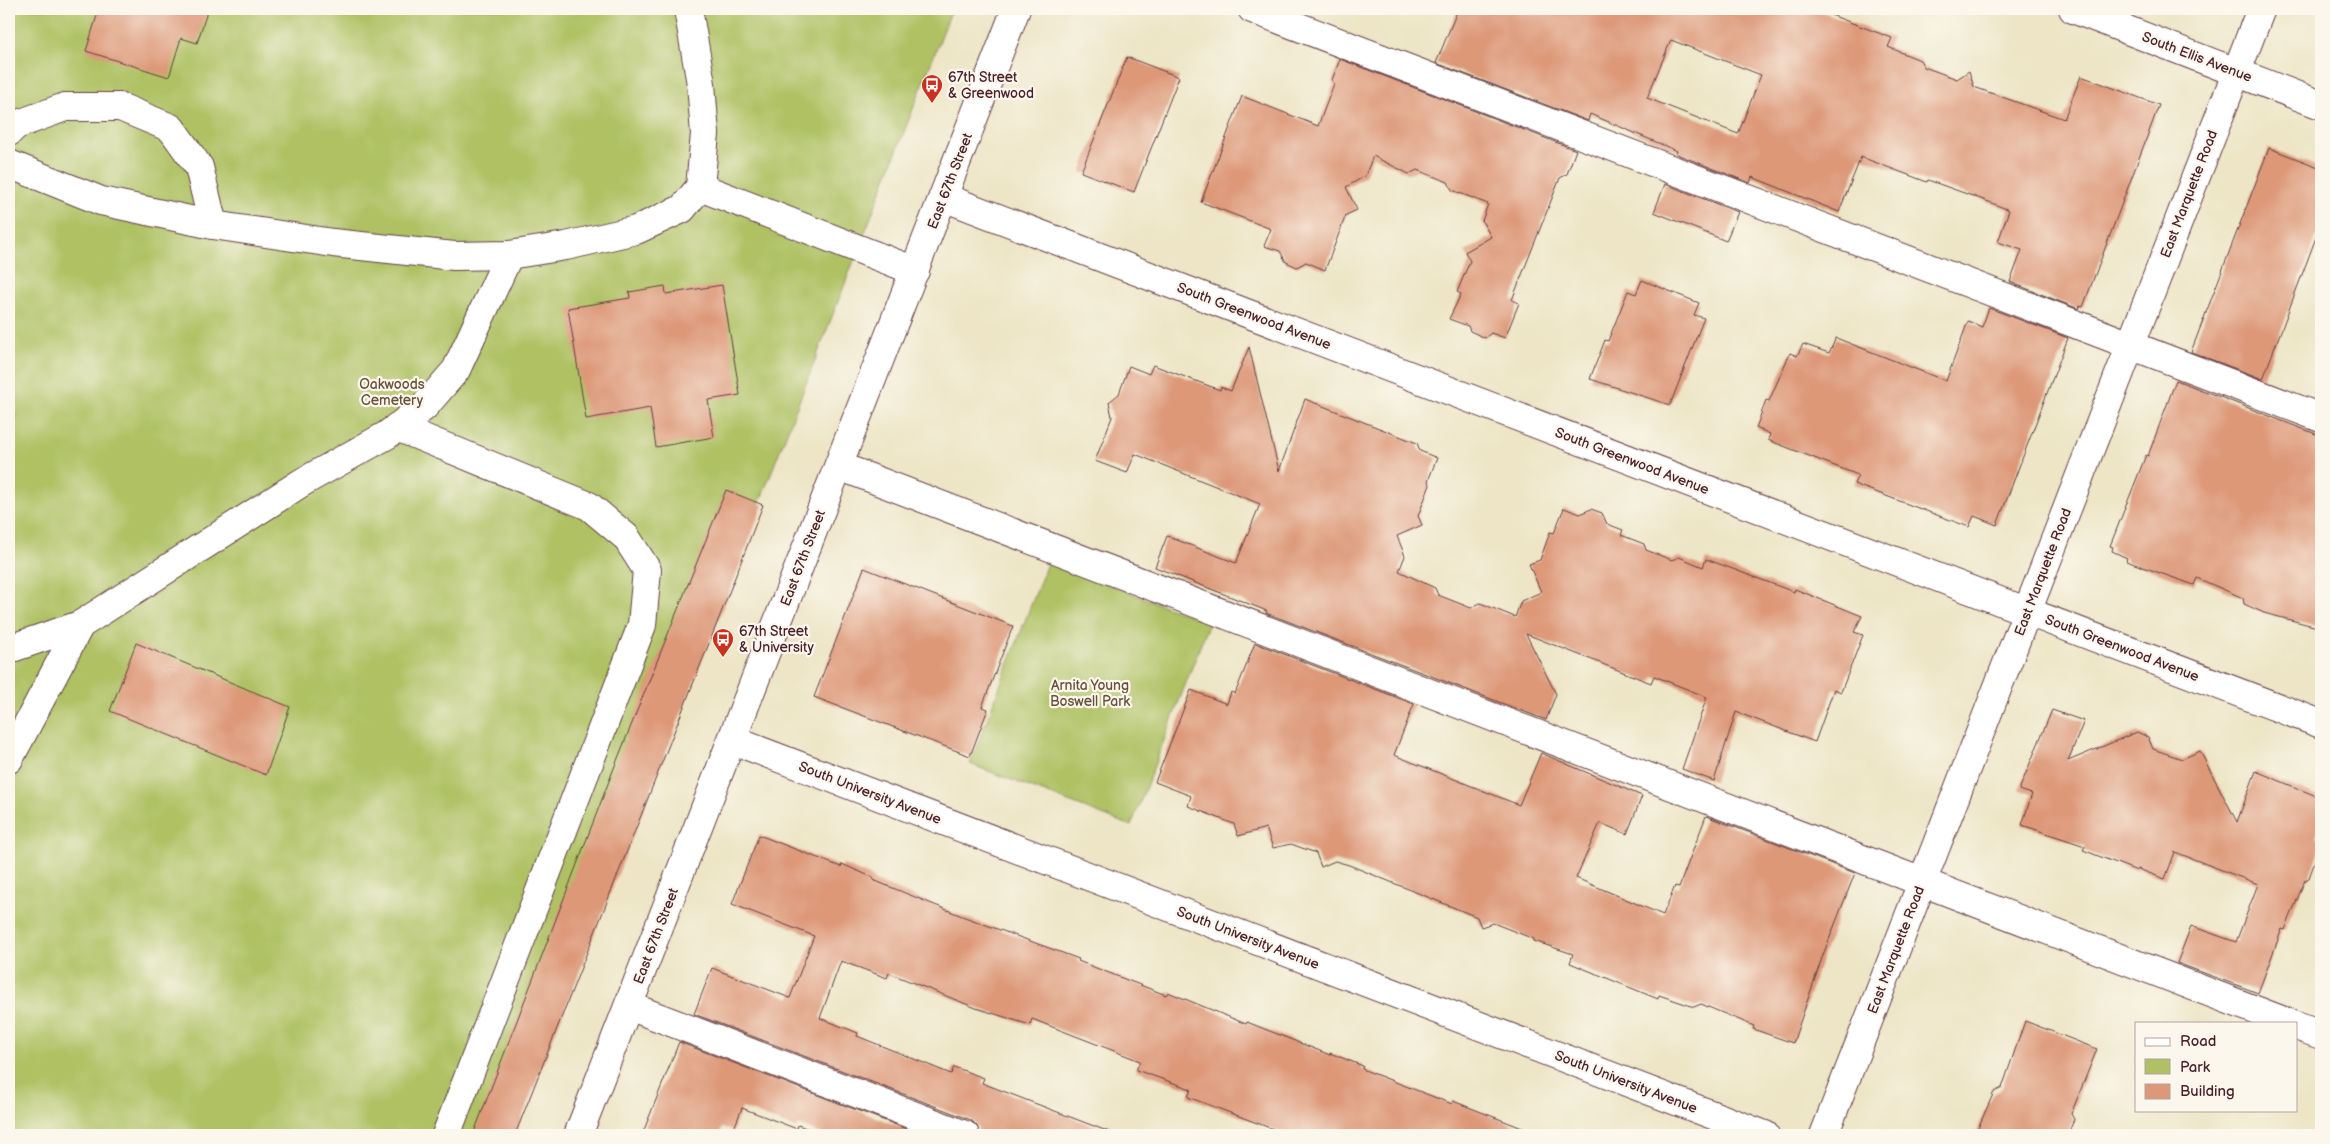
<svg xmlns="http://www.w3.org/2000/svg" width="2330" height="1144" viewBox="0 0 2330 1144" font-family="'Balsamiq Sans',sans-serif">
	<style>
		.green { fill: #afc164; stroke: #7c7048 }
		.water { fill: #6fb7e7; stroke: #5c6b89 }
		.building { fill: #dd9878; fill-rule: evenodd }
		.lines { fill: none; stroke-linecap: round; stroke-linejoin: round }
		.minor-casing { stroke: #623d42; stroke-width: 30 }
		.minor { stroke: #fff; stroke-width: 28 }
		.labels { text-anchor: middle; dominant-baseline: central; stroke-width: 4.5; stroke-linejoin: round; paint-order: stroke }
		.street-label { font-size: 14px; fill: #4a1f2b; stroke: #fbf7ec }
		.poi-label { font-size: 14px; fill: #4a1f2b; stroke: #fbf7ec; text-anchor: start }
		.park-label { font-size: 14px; fill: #68503c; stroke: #fbf7ec }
	</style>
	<rect width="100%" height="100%" fill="#fbf7ec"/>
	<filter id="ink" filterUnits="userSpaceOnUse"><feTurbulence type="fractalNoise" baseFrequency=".02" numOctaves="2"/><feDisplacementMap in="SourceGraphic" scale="10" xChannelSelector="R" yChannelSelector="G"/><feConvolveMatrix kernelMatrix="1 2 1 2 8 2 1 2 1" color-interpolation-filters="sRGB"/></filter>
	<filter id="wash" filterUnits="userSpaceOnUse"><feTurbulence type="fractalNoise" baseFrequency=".0096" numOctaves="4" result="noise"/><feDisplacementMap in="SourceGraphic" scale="20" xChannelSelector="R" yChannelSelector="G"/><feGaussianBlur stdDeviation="1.12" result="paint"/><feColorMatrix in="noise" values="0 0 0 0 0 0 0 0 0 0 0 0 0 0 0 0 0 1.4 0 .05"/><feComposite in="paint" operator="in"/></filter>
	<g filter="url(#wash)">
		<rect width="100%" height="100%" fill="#ede5c6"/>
		<g class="green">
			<polygon points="9,9 952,9 513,1135 9,1135"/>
			<polygon points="1048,561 1209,623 1131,826 970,764"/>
		</g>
		<polygon class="water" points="9,393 16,419 9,456"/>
		<g id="blocks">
			<g class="building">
				<polygon points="99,9 208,9 197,43 181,38 169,77 86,51"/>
				<path d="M1458,9H1815L1892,38L1888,47L1920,60L1924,67L1957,79L1969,71L1974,87L2064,119L2081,76L2159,105L2083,307L2080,306L2079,309L2010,282L2022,250L1998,242L2009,210L1989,202L1928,180L1927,182L1861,157L1839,212L1752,177L1750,183L1676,154L1677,151L1590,114L1588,121L1436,63ZM1671,40L1761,75L1738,134L1647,98Z"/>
				<polygon points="1127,57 1179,77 1134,192 1081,172"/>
				<polygon points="1340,59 1576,150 1567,174 1560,178 1512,300 1519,303 1505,338 1491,333 1485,338 1470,331 1468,326 1449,319 1461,294 1457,292 1470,261 1465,252 1491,237 1482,221 1488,204 1452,190 1448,182 1417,170 1409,174 1373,156 1365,176 1346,187 1357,210 1346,215 1325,270 1306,262 1297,267 1286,262 1280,251 1264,246 1271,229 1201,202 1242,96 1318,126 1334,84 1332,80"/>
				<polygon points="2269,148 2321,168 2321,224 2263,379 2191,352"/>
				<polygon points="1665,184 1738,212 1726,241 1654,212"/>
				<polygon points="1642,280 1699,303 1694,315 1704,318 1670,405 1590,379 1605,340 1608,341 1628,291 1636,294"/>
				<polygon points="722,285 740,395 708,400 714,437 656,447 650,408 586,419 568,308 630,298 629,292 665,286 666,294"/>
				<polygon points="1989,308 2068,338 1997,525 1974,516 1969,527 1854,484 1858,475 1768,440 1770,434 1756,428 1766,400 1769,401 1790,353 1797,356 1803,344 1829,353 1836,338 1946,381 1968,321 1982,327"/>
				<polygon points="1249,347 1279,471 1305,399 1417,443 1420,451 1437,458 1428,481 1430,485 1418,516 1422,525 1397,536 1405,556 1399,571 1435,588 1438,595 1471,608 1480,603 1515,617 1521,601 1541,592 1529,564 1540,560 1550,532 1554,533 1564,508 1580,514 1591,509 1602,513 1607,524 1623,530 1621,535 1644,544 1646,550 1672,560 1679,557 1703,567 1706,559 1794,592 1795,589 1862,616 1854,632 1863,635 1841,692 1834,689 1815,742 1736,712 1714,781 1682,769 1707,697 1654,676 1651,683 1526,634 1556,694 1546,720 1266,613 1267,611 1155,567 1167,536 1236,563 1260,504 1135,454 1127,473 1095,461 1112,417 1109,402 1119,394 1129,366 1149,374 1153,365 1220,390 1221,387 1231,391"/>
				<polygon points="2176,380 2321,436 2321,628 2264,613 2244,604 2243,598 2197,578 2194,585 2126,561 2127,558 2112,551 2113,547 2110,546 2146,455 2148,456"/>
				<polygon points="726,490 763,505 734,580 515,1135 473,1135 614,768"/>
				<polygon points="864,568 1013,626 982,707 988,709 970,756 814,697"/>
				<polygon points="136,643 290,707 266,775 110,711"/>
				<polygon points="1255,643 1414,704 1394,755 1519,805 1541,753 1642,796 1627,834 1600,823 1576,878 1663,915 1675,886 1679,887 1706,816 1855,873 1823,955 1793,1043 1753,1029 1754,1026 1701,1004 1694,1007 1659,995 1658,999 1570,963 1573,954 1534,941 1534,939 1493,923 1481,927 1477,917 1349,865 1335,861 1321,867 1316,853 1291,844 1273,848 1266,828 1238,836 1234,824 1188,806 1191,796 1155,782 1191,690 1227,704 1231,692 1235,694"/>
				<polygon points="2052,710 2084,721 2068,761 2137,732 2148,737 2153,749 2182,759 2200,751 2237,822 2256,771 2321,798 2321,824 2316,837 2321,844 2309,878 2305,880 2285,930 2282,929 2258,993 2177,963 2191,926 2236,942 2258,884 2175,852 2165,879 2138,869 2137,871 2083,850 2085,846 2022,825 2032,794 2019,790"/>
				<polygon points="759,835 841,867 842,864 874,878 873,880 962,916 1079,959 1078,961 1166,995 1168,992 1246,1024 1247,1022 1330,1055 1330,1053 1363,1066 1362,1069 1452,1104 1453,1101 1535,1133 1534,1135 1289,1135 1188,1097 1191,1089 1136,1070 1140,1061 1073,1035 1032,1019 1030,1025 976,1008 889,973 887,978 841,961 820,1018 858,1033 857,1036 951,1074 954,1067 984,1078 982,1083 1112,1133 1112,1135 980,1135 977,1126 971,1120 694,1014 712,968 790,998 814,936 732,904"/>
				<polygon points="2025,1021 2097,1049 2071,1114 2074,1119 2068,1135 1975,1135 1994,1092 2002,1088"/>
				<polygon points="679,1042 922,1135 824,1135 798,1125 797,1129 742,1108 733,1131 722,1128 719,1135 642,1135"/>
			</g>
		</g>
	</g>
	<g filter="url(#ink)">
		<use href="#blocks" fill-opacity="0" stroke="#623d42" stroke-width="1"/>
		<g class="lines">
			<g class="minor-casing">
				<g id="minor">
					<polyline points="1252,9 2321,418"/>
					<polyline points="2073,9 2321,105"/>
					<polyline points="9,132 16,125 65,107 120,107 171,128 199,167 213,225"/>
					<polyline points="9,164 101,201 213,225 333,243 454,256 509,255 566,246 636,230 682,209 700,187 705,134 701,84 688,9"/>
					<polyline points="700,187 915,271"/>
					<polyline points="943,197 2321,724"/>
					<polyline points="397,427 589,506 626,537 647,570 642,625 446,1135"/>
					<polyline points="839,466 2289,1023"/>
					<polyline points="9,649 80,625 301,483 387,435 424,407 456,370 509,255"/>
					<polyline points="732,740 1765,1135"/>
					<polyline points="9,759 80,625"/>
					<polyline points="629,1006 965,1135"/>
					<polyline points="2296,1026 2321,1035"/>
					<polyline points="578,1135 1016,9"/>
					<polyline points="1824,1135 2261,9"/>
				</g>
			</g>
			<use href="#minor" class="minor"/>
		</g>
	</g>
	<defs>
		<g id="bus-pin" transform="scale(1.125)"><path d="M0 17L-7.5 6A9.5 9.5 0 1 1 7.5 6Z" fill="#c8321e" stroke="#fbf7ec"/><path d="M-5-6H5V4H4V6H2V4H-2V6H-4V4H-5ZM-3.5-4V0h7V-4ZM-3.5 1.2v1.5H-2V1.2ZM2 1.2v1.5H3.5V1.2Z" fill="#fff"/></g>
	</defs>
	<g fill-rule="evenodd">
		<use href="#bus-pin" x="932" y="85"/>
		<use href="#bus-pin" x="723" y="639"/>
	</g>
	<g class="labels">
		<g class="street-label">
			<text transform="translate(2197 57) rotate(21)">South Ellis Avenue</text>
			<text transform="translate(950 181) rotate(-69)">East 67th Street</text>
			<text transform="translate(2189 194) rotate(-69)">East Marquette Road</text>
			<text transform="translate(1254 316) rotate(21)">South Greenwood Avenue</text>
			<text transform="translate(1632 461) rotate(21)">South Greenwood Avenue</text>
			<text transform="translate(803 558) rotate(-69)">East 67th Street</text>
			<text transform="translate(2043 572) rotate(-69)">East Marquette Road</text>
			<text transform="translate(2122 648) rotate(21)">South Greenwood Avenue</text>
			<text transform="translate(870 793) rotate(21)">South University Avenue</text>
			<text transform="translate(656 936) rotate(-69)">East 67th Street</text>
			<text transform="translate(1248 938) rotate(21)">South University Avenue</text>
			<text transform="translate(1896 950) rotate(-69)">East Marquette Road</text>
			<text transform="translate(1626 1082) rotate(21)">South University Avenue</text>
		</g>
		<g class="poi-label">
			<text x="948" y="77">67th Street<tspan x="948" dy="16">&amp; Greenwood</tspan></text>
			<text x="739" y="631">67th Street<tspan x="739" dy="16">&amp; University</tspan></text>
		</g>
		<g class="park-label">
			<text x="392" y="384">Oakwoods<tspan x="392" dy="16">Cemetery</tspan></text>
			<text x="1090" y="685">Arnita Young<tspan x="1090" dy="16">Boswell Park</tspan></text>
		</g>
	</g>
	<rect width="2330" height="1144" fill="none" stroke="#fbf7ec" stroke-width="30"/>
	<rect x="2135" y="1022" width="162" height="90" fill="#fbf7ec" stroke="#b4a19f"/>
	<rect x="2145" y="1038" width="25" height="8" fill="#ffffff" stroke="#b4a19f"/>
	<text x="2180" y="1046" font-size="15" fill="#4a1f2b">Road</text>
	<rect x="2145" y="1059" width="25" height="15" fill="#afc164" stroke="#b4a19f"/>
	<text x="2180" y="1072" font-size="15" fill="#4a1f2b">Park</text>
	<rect x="2145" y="1084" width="25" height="15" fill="#dd9878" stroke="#b4a19f"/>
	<text x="2180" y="1096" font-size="15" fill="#4a1f2b">Building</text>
</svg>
